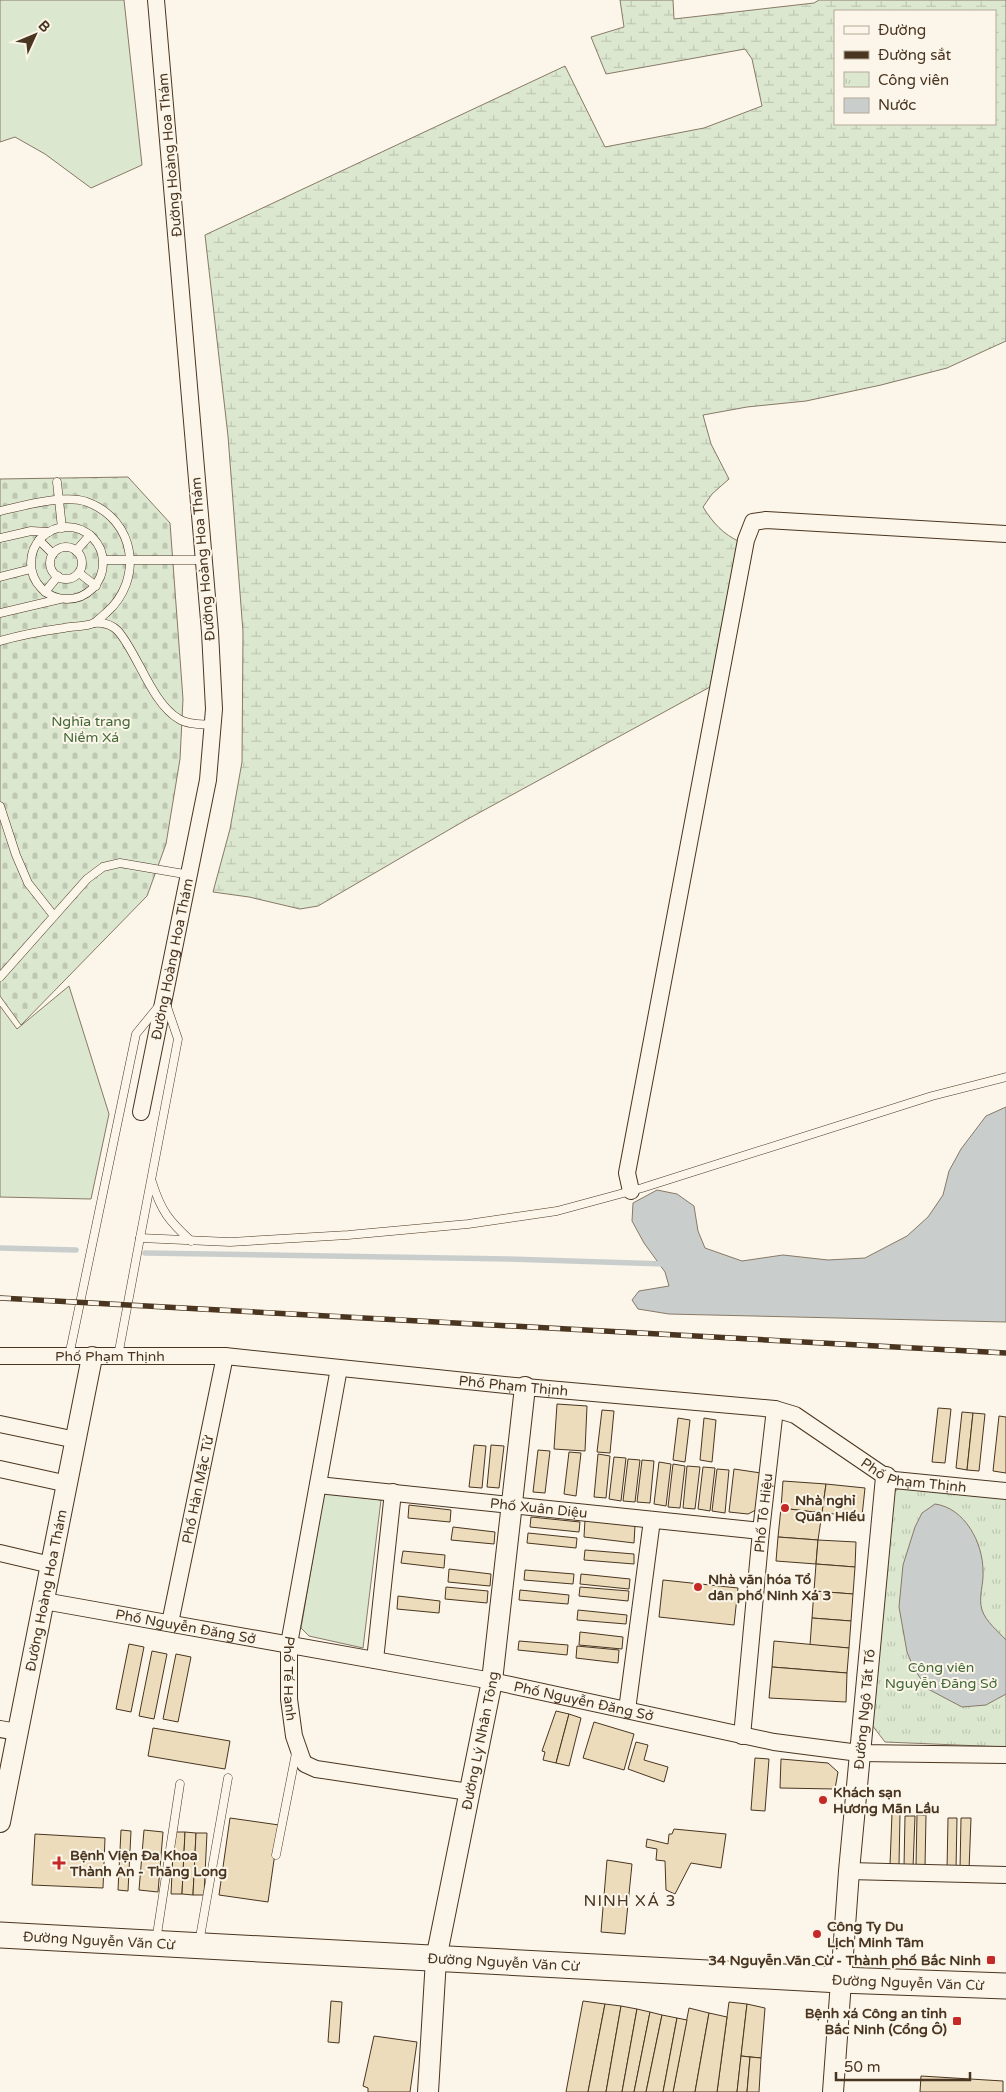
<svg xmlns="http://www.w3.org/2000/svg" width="1006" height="2092" viewBox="0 0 1006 2092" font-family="'Varela Round',sans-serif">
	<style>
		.green { fill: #dce7d0; stroke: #887966 }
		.wetland { fill: url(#wetland-marsh); stroke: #887966; fill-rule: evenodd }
		.cemetery { fill: url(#cemetery-stones); stroke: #887966 }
		.park { fill: url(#park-tufts); stroke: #887966 }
		.water { fill: #c9cecd; stroke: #887966 }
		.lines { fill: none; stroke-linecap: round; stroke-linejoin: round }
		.stream { stroke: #c9cecd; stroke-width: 5.5 }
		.building { fill: #ecdcbc; stroke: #4a3520 }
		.service-casing { stroke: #4a3520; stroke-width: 9 }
		.minor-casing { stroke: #4a3520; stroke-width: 18 }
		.tertiary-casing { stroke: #4a3520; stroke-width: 22 }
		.primary-casing { stroke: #4a3520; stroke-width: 27 }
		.service { stroke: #fbf6e9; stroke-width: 8 }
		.minor { stroke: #fbf6e9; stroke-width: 16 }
		.tertiary { stroke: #fbf6e9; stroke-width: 20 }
		.primary { stroke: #fbf6e9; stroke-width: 25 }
		.rail-casing { stroke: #4a3520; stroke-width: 5.5 }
		.rail { stroke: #fbf6e9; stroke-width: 4; stroke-dasharray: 11; stroke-linecap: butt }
		.poi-dot { fill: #c62828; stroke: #fbf6e9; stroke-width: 2 }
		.labels { text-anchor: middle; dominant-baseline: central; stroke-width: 4; stroke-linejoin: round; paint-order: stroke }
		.street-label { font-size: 14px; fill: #4a3520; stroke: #fbf6e9 }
		.park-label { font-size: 14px; fill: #436837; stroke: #fbf6e9 }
		.poi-label { font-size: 14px; font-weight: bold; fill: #4a3520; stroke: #fbf6e9; text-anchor: start }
		.quarter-label { font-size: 16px; letter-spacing: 1px; fill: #4a3520; stroke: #fbf6e9 }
	</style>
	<defs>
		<pattern id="wetland-marsh" width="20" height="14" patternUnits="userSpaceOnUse" patternTransform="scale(1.25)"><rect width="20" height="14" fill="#dce7d0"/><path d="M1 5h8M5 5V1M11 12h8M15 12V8" fill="none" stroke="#bec7b2"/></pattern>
		<pattern id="cemetery-stones" width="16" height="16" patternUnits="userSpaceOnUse" patternTransform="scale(1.25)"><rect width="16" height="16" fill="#dce7d0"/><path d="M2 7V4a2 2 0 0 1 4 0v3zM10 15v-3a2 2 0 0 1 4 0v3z" fill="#bec7b2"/></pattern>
		<pattern id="park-tufts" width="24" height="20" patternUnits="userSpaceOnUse" patternTransform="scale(1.25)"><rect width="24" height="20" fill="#dce7d0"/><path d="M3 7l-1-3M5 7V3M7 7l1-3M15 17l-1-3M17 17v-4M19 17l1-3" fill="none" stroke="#bec7b2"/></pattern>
	</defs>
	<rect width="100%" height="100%" fill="#fbf6e9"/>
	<g class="green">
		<polygon points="0,0 124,0 142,165 91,188 45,154 15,137 0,142"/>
		<polygon points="69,986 109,1114 91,1199 0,1197 0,1006 17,1029"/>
		<polygon points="324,1493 381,1500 363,1648 309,1636 301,1628"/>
	</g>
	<path class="wetland" d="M620,0H673L674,19L814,3L819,0H1006V341L947,368L881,385L806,401L747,407L703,415L711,444L729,479L712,494L703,507C713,523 723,534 740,542L710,687L464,821L318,906L300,909L249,897L213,892L230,829L242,762L243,632L228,436L205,235L565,66L605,147L704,128L762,106L752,59L745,49L606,74L591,37L624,27ZM835,11H995V124H835Z"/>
	<polygon class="cemetery" points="128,477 170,523 183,699 180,759 166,844 147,896 21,1025 0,996 0,479"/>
	<polygon class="park" points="902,1486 1006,1497 1006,1747 885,1742 872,1725 890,1495"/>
	<g class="water">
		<polygon points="1006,1107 1006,1322 669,1314 638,1309 632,1300 639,1291 669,1286 665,1272 644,1243 632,1221 633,1203 657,1190 677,1194 694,1206 698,1231 705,1248 742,1261 783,1255 828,1260 865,1258 907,1236 928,1217 943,1195 949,1171 961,1149 986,1116"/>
		<path d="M935,1504C965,1508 983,1543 983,1571C984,1584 978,1597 982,1610C986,1622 998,1631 1006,1640V1694L986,1705L962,1707L928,1689L914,1669L907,1652L899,1607L903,1565L915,1527L922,1513Z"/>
	</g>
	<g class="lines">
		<g class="stream">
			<polyline points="0,1248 76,1250"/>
			<polyline points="145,1253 509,1259 665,1264"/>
		</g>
	</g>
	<g class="building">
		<polygon points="557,1404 587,1406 585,1451 554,1449"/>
		<polygon points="938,1408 951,1409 945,1463 932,1462"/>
		<polygon points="602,1410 614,1411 610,1453 597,1452"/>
		<polygon points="962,1412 973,1413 967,1470 956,1468"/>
		<polygon points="973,1413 985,1414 979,1471 967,1470"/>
		<polygon points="999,1416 1006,1417 1006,1473 993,1471"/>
		<polygon points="678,1418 690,1420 685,1462 673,1460"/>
		<polygon points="704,1418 716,1420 712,1462 700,1460"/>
		<polygon points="474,1445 486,1446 482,1488 469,1487"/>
		<polygon points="491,1445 504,1446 499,1488 487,1487"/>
		<polygon points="538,1450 550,1451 545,1493 533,1492"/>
		<polygon points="569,1452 581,1453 576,1496 564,1494"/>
		<polygon points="598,1454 610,1456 606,1498 594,1497"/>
		<polygon points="614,1457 626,1458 621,1501 609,1499"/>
		<polygon points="628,1459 640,1460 635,1502 623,1501"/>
		<polygon points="642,1460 654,1461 650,1503 637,1502"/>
		<polygon points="659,1462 671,1464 666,1506 654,1504"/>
		<polygon points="673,1464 685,1466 680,1508 668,1507"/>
		<polygon points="687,1466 700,1467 695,1509 683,1508"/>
		<polygon points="703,1467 715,1468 710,1511 698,1509"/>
		<polygon points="717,1469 729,1470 725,1513 712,1511"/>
		<polygon points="734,1469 761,1473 756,1510 748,1514 729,1512"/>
		<polygon points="783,1481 826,1484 822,1513 781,1508"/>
		<polygon points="826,1484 865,1488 862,1516 822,1513"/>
		<polygon points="409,1505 451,1510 450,1522 408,1518"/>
		<polygon points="781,1508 822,1513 818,1540 778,1537"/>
		<polygon points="531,1517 580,1522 579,1532 530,1527"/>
		<polygon points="585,1520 635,1525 634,1543 584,1537"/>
		<polygon points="453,1527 495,1532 494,1544 451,1540"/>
		<polygon points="528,1533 577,1538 576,1548 527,1543"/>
		<polygon points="778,1537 818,1540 816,1564 776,1561"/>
		<polygon points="818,1540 856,1542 855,1567 816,1564"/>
		<polygon points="585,1550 634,1554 634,1564 584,1560"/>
		<polygon points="403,1551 445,1555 444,1568 401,1563"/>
		<polygon points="816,1564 855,1567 853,1594 814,1591"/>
		<polygon points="449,1569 491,1574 490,1586 448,1582"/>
		<polygon points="525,1570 574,1574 573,1584 524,1580"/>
		<polygon points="581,1574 630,1579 629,1589 580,1584"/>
		<polygon points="663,1580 738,1588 734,1625 659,1617"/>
		<polygon points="446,1587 488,1591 487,1603 445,1599"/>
		<polygon points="580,1587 629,1591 628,1601 579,1596"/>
		<polygon points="520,1590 569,1595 568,1604 519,1600"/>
		<polygon points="814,1591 853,1594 851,1621 812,1618"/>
		<polygon points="398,1596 440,1601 439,1613 397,1609"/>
		<polygon points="578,1610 627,1615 626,1624 577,1620"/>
		<polygon points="812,1618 851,1621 849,1648 810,1645"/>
		<polygon points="580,1632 623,1637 622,1649 579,1645"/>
		<polygon points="519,1641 568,1645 567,1655 518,1650"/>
		<polygon points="774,1641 849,1648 847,1673 772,1667"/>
		<polygon points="129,1644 144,1647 131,1712 116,1709"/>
		<polygon points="577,1646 619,1650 618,1663 576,1658"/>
		<polygon points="152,1651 167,1654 154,1719 139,1716"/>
		<polygon points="176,1654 191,1657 178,1722 163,1719"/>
		<polygon points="772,1667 847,1673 846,1702 769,1698"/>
		<polygon points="556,1711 569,1714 556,1763 543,1760 545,1752 542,1751"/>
		<polygon points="569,1714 581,1718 569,1766 556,1763"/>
		<polygon points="594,1722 634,1734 624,1770 583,1758"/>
		<polygon points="153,1728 230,1741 225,1769 148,1756"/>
		<polygon points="636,1742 648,1745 644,1760 668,1767 664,1782 628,1769"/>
		<polygon points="755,1758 769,1759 765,1811 751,1810"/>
		<polygon points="781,1759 828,1763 838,1772 835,1789 780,1788"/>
		<polygon points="892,1813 900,1814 899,1865 890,1865"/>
		<polygon points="917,1815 926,1815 925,1867 916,1866"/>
		<polygon points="905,1816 915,1816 913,1868 904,1867"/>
		<polygon points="230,1818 279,1825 268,1902 219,1895"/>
		<polygon points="948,1818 957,1818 956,1870 947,1870"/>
		<polygon points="961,1818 971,1818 969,1870 960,1870"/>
		<polygon points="674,1829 726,1834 721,1868 691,1863 675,1894 666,1890 665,1861 656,1860 657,1849 646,1847 647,1839 668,1844 669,1834 672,1834"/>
		<polygon points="121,1830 131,1831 128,1891 118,1890"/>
		<polygon points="144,1830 163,1832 158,1892 139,1890"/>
		<polygon points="174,1832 185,1832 182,1894 171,1894"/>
		<polygon points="185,1832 196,1833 193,1895 182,1894"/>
		<polygon points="196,1833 207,1833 204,1895 193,1895"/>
		<polygon points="35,1834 105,1838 103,1888 32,1885"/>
		<polygon points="607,1860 632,1864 625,1934 601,1932"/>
		<polygon points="331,2001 342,2002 339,2043 328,2042"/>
		<polygon points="583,2001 605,2004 588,2092 566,2092"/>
		<polygon points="729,2002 747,2004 737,2092 717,2092"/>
		<polygon points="605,2004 621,2006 606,2092 588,2092"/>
		<polygon points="747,2004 765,2008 761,2058 741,2056"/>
		<polygon points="621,2006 637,2009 622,2092 606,2092"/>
		<polygon points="689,2008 709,2013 695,2092 673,2092"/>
		<polygon points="637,2009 650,2012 634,2092 622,2092"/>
		<polygon points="650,2012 662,2015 646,2092 634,2092"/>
		<polygon points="709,2013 727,2017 717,2092 695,2092"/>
		<polygon points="662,2015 677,2018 663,2092 646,2092"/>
		<polygon points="677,2018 687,2020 673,2092 663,2092"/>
		<polygon points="374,2036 417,2042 410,2092 368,2092 368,2088 363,2086"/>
		<polygon points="741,2056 750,2057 747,2092 737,2092"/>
		<polygon points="750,2057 761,2058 759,2092 747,2092"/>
		<polygon points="921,2076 1003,2081 1003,2092 920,2092"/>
	</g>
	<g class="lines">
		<g class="service-casing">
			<g id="service">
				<polyline points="57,482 62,528"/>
				<path d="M0,511C23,506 64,494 87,502C136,520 144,580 106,613C102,616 98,621 94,623C86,627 73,626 64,628C42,631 21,635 0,641"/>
				<circle cx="67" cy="563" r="36"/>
				<polyline points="0,538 31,531 49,532"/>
				<polyline points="39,540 53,554"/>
				<circle cx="66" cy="563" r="16"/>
				<polyline points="76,551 90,535"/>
				<polyline points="103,560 204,560"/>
				<polyline points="79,573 96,586"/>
				<polyline points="0,577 31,569"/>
				<polyline points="45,592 58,576"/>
				<polyline points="0,613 60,599"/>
				<path d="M94,623C103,622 111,624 118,631C138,654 152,704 179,719C188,725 202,724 213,725"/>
				<polyline points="0,806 16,855 28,883 54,916"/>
				<polyline points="0,977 87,879 103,867 120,863 190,875"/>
				<polyline points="166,1004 178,1039 140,1238 230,1242 348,1235 468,1224 557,1211 642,1188 932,1096 1006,1077"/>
				<path d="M152,1182C161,1211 169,1221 191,1241"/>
				<polyline points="69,1356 136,1034 158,1007"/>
				<polyline points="118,1356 140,1238"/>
				<polyline points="276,1855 296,1753"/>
				<polyline points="156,1941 180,1784"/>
				<polyline points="199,1943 228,1778"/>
			</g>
		</g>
		<g class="minor-casing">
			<g id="minor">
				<path id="s1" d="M141,1112L208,780L214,709L210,632L156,0"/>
				<polyline points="631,1191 627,1173 630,1157 746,540 753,522 766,520 1006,534"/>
				<path id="s2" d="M0,1356H225L525,1387L775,1409L795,1415L886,1477L894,1480L1006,1491"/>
				<path id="s3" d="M339,1368L289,1644V1699L294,1736L302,1759L305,1764L316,1769L469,1792"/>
				<polyline points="0,1424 76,1440"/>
				<polyline points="0,1469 68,1484"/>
				<path id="s4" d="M318,1485L761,1531"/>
				<polyline points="0,1553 51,1565"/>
				<path id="s5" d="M44,1601L492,1681L774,1742L859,1753L1006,1755"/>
				<path id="s6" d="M170,1623L225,1356"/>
				<polyline points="375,1660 393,1492"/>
				<polyline points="627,1710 652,1520"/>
				<polyline points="0,1729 17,1732"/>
				<path id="s7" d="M742,1736L761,1531L775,1409"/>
				<polyline points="849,1871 1006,1875"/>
			</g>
		</g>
		<g class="tertiary-casing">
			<g id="tertiary">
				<path id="s8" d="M0,1822L92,1357"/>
				<path id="s9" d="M428,2092L436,1959L492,1681L525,1387"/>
				<path id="s10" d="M833,2092L849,1871L886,1477"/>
			</g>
		</g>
		<g class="primary-casing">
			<g id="primary">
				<path id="s11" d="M0,1935L840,1980L1006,1986"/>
			</g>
		</g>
		<use href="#service" class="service"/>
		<use href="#minor" class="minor"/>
		<use href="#tertiary" class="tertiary"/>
		<use href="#primary" class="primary"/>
		<g class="rail-casing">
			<polyline id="rail" points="0,1298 1006,1353"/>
		</g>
		<use href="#rail" class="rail"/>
	</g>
	<g class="poi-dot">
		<circle cx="785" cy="1508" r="5"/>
		<circle cx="698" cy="1587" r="5"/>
		<circle cx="823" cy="1800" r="5"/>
		<path d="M56.5 1855.5h5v5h5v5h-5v5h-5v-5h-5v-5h5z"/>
		<circle cx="817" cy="1934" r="5"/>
		<rect x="986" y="1955" width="10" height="10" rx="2.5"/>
		<rect x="952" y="2016" width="10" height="10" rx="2.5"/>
	</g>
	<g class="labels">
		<g class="street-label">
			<text transform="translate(170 155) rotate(-95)">Đường Hoàng Hoa Thám</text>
			<text transform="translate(203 559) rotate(-95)">Đường Hoàng Hoa Thám</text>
			<text stroke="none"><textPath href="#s1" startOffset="156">Đường Hoàng Hoa Thám</textPath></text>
			<text stroke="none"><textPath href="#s2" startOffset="110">Phố Phạm Thịnh</textPath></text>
			<text stroke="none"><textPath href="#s2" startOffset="515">Phố Phạm Thịnh</textPath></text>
			<text stroke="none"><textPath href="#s2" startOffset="935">Phố Phạm Thịnh</textPath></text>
			<text stroke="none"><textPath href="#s6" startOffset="136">Phố Hàn Mặc Tử</textPath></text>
			<text stroke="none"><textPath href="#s4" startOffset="222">Phố Xuân Diệu</textPath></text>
			<text stroke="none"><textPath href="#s7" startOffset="224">Phố Tô Hiệu</textPath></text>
			<text stroke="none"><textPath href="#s8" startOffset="236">Đường Hoàng Hoa Thám</textPath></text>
			<text stroke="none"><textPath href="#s5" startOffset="144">Phố Nguyễn Đăng Sở</textPath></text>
			<text stroke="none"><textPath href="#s3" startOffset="315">Phố Tế Hanh</textPath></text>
			<text stroke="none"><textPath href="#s5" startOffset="549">Phố Nguyễn Đăng Sở</textPath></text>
			<text stroke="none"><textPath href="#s10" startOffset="384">Đường Ngô Tất Tố</textPath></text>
			<text stroke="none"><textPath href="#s9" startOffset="356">Đường Lý Nhân Tông</textPath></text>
			<text stroke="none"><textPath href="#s11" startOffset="99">Đường Nguyễn Văn Cừ</textPath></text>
			<text stroke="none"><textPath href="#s11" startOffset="504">Đường Nguyễn Văn Cừ</textPath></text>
			<text stroke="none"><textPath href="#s11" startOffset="909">Đường Nguyễn Văn Cừ</textPath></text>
		</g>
		<g class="park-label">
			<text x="91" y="721">Nghĩa trang<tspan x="91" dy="16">Niềm Xá</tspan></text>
			<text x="941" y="1667">Công viên<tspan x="941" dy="16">Nguyễn Đăng Sở</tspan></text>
		</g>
		<g class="poi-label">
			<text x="795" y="1500">Nhà nghỉ<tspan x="795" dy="16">Quân Hiếu</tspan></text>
			<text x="708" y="1579">Nhà văn hóa Tổ<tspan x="708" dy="16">dân phố Ninh Xá 3</tspan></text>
			<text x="833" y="1792">Khách sạn<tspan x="833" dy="16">Hương Mãn Lầu</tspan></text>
			<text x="70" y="1855">Bệnh Viện Đa Khoa<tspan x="70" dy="16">Thành An - Thăng Long</tspan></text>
			<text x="827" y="1926">Công Ty Du<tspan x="827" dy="16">Lịch Minh Tâm</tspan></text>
			<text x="981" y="1960" text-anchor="end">34 Nguyễn Văn Cừ - Thành phố Bắc Ninh</text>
			<text x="947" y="2013" text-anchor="end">Bệnh xá Công an tỉnh<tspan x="947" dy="16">Bắc Ninh (Cổng Ô)</tspan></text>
		</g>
		<g class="quarter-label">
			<text x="630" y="1901">NINH XÁ 3</text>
		</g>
	</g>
	<rect x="834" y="10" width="162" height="115" fill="#fbf6e9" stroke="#b4a999"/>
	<rect x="844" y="26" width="25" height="8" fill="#fbf6e9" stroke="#b4a999"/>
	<text x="878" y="35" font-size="15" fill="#4a3520">Đường</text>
	<rect x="844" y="51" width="25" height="8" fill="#4a3520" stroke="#b4a999"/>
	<text x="878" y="60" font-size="15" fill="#4a3520">Đường sắt</text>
	<rect x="844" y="72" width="25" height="15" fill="url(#park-tufts)" stroke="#b4a999"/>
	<text x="878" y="85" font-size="15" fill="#4a3520">Công viên</text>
	<rect x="844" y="98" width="25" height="15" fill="#c9cecd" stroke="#b4a999"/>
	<text x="878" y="110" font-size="15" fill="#4a3520">Nước</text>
	<g transform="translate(35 35) rotate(46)" stroke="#fbf6e9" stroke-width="4" paint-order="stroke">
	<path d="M0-4L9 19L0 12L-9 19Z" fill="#4a3520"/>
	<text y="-8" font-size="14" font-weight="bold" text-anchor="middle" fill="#4a3520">B</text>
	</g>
	<path d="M836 2072v8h134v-8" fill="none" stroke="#4a3520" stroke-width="2.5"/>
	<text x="844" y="2072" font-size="15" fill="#4a3520" stroke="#fbf6e9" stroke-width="4" paint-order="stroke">50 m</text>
</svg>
